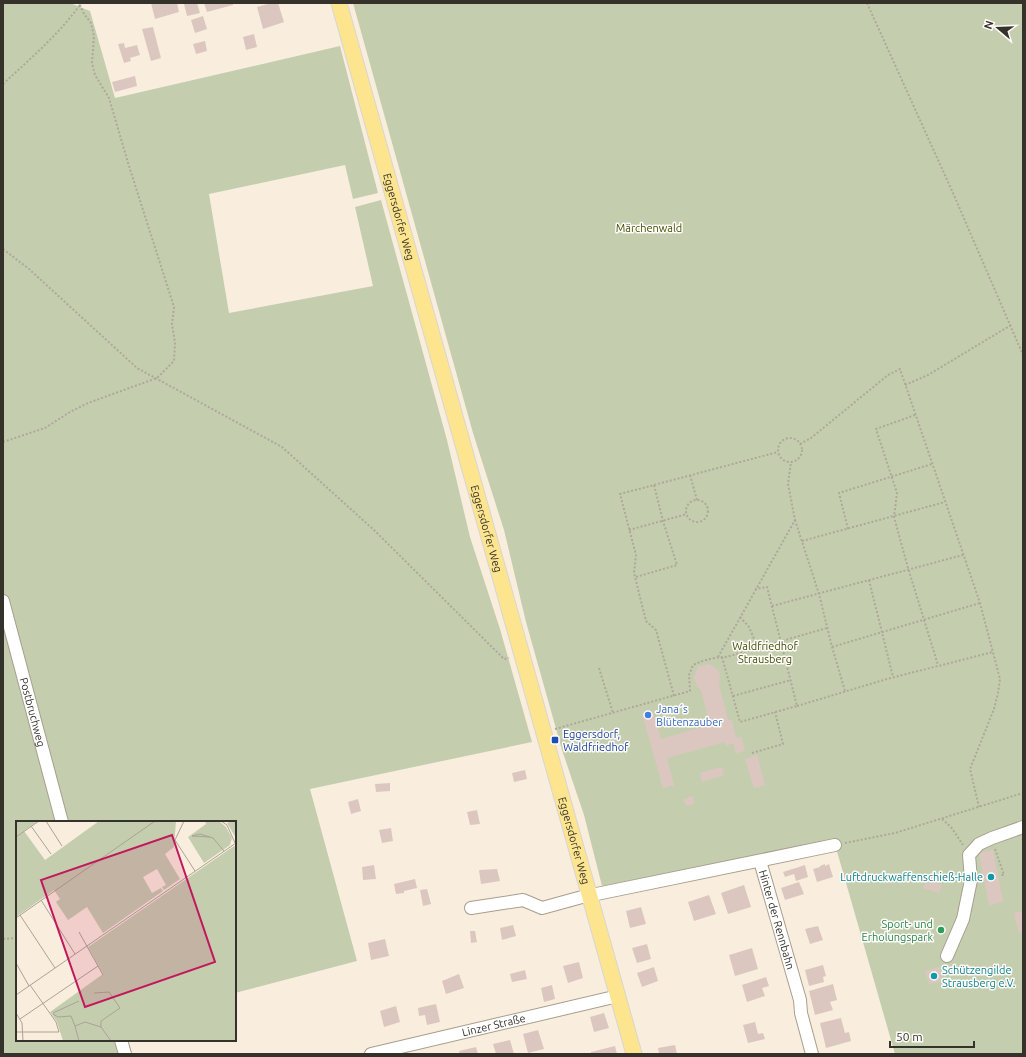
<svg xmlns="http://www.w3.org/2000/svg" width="1026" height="1057" viewBox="0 0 1026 1057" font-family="Ubuntu,sans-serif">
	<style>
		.green { fill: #c4ceaf }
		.building { fill: #dcc7c0 }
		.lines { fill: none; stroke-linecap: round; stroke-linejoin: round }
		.minor-casing { stroke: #a89e8e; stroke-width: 14 }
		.major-casing { stroke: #d7d6d5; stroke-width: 17 }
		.path { stroke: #afa79a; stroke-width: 2; stroke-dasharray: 2 2; stroke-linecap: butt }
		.minor { stroke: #fff; stroke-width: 12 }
		.major { stroke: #fce58e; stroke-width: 15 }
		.shop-dot { fill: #3f7fe0; stroke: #fffcf9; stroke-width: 1.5 }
		.transit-dot { fill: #1a4fb4; stroke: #fffcf9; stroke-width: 1.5 }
		.culture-dot { fill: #0f9aa8; stroke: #fffcf9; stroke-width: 1.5 }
		.leisure-dot { fill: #2e9e5b; stroke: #fffcf9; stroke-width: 1.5 }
		.labels { text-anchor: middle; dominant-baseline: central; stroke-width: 3; stroke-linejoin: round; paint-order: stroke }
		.street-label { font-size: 11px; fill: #35312b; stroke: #fffcf9 }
		.park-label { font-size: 11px; fill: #404f05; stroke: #fffcf9 }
		.shop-label { font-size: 11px; fill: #366cbe; stroke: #fffcf9; text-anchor: start }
		.transit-label { font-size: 11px; fill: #164399; stroke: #fffcf9; text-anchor: start }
		.culture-label { font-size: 11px; fill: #0d838f; stroke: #fffcf9; text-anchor: end }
		.leisure-label { font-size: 11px; fill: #27864d; stroke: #fffcf9; text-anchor: end }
		.inset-road { fill: none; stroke: #aba296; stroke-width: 1 }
		.view { fill: #c2185b; fill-opacity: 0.15; stroke: #c2185b; stroke-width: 2 }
		.inset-edge { fill: none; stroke: #35312b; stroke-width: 2 }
	</style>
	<rect width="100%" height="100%" fill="#f9eedd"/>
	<g class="green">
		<polygon points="3,3 70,3 90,11 115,98 340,46 378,193 353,199 345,165 209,194 229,313 373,286 355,207 381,200 447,440 470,537 500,629 532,742 310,789 357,961 235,993 235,822 17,822 17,1040 119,1040 123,1054 3,1054"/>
		<polygon points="353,3 1023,3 1023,1054 895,1054 834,841 602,886 584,815 562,750 526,622 504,530 473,433"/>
	</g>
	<g class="building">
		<polygon points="151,3 177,3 179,12 155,19"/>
		<polygon points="189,3 197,3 200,13 187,16 184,4"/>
		<polygon points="204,3 233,3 233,5 207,12"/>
		<polygon points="271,3 278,3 284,22 263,29 257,7"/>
		<polygon points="203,16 207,29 195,33 191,20"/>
		<polygon points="153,27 161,58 151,61 142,29"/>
		<polygon points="254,34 257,47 246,50 243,37"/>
		<polygon points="205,41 207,51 196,54 193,44"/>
		<polygon points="124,43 125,48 137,45 140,55 130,58 131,61 124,63 118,44"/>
		<polygon points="135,76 137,86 115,92 112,82"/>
		<polygon points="709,664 717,669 720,674 719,685 728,720 732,720 736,738 741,737 745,751 736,753 733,743 726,746 725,742 667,758 674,785 663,788 642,714 653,711 661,739 710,725 701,690 697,687 694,677 698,667"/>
		<polygon points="757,755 765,785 754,788 745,759"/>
		<polygon points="722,767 724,775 702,782 700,773"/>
		<polygon points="525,770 527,779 514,782 512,773"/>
		<polygon points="390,783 390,791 376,792 375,784"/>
		<polygon points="693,796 694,804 686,806 684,799"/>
		<polygon points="358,799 361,811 351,814 348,802"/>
		<polygon points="477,810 480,824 470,825 467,812"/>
		<polygon points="391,828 393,841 382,843 379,830"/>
		<polygon points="993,850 1003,902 989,905 979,853"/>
		<polygon points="825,864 825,866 829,864 833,877 817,882 813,869 820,867 820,866"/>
		<polygon points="374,865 376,879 363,880 362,867"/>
		<polygon points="805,865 808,877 796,881 794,874 785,877 783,872"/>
		<polygon points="497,869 500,881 481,884 479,870"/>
		<polygon points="415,879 417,888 404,891 404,893 396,894 394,884"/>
		<polygon points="927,880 942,885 939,893 923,888"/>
		<polygon points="799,882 804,894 785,900 781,888"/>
		<polygon points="744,885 751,907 728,914 721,893"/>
		<polygon points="427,889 431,904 423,906 420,890"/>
		<polygon points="709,895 716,914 694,921 688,902"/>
		<polygon points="641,907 646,924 630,928 626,911"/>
		<polygon points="1023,911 1023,932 1019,933 1014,913"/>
		<polygon points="513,925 516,936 502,940 500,928"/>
		<polygon points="818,926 823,940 810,944 805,929"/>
		<polygon points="470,931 475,931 477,942 471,943"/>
		<polygon points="385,939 389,956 371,960 368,943"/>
		<polygon points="647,944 651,959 637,963 632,948"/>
		<polygon points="752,948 758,969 735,976 729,955"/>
		<polygon points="579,962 583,978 568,983 563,966"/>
		<polygon points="823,965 826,976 823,977 824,982 809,986 805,970"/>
		<polygon points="654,967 658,981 642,987 637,973"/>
		<polygon points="940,967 943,981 929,984 925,971"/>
		<polygon points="525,970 527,979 512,982 510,974"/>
		<polygon points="459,974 464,988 446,994 442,981"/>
		<polygon points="766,977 769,986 762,988 765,996 747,1002 742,985"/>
		<polygon points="833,984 837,1000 830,1002 833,1010 815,1015 809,991"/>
		<polygon points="552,985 555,999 544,1002 541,988"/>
		<polygon points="436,1004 440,1022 427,1025 425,1015 419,1016 418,1008"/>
		<polygon points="396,1006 400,1022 384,1027 380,1011"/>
		<polygon points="604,1013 609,1028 594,1032 590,1017"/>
		<polygon points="841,1018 845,1033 849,1032 851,1041 826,1048 820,1023"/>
		<polygon points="755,1022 758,1034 763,1033 765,1039 748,1043 743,1025"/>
		<polygon points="538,1030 544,1049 528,1053 523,1034"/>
		<polygon points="510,1040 514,1054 496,1054 493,1044"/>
		<polygon points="675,1045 677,1054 659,1054 658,1048"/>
		<polygon points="615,1046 617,1054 591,1054 591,1052"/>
		<polygon points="476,1047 478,1054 460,1054 459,1051"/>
	</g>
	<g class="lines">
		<g class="minor-casing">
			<g id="minor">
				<path id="s1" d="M3,601L62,822"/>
				<path id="s2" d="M760,861L800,1000L801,1013L812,1054"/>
				<polyline points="471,908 523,900 542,908 582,897 835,845"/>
				<polyline points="947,956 963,919 971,880 969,855 979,844 992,838 1023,827"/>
				<polyline points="121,1040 125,1054"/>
				<path id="s3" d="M371,1054L618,996"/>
			</g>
		</g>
		<g class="major-casing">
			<g id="major">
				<path id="s4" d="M339,3L634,1054"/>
			</g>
		</g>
		<g class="path">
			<polyline points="867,3 953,193 1023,355"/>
			<path d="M3,84C30,59 58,35 80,5"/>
			<polyline points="3,249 29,269 137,368 282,447 374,530 504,659 509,658"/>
			<polyline points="905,385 928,375 1011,325"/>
			<polyline points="915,415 876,429 897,493 894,517 908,568 938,665"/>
			<circle cx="790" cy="450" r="12"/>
			<polyline points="3,442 45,428 70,412 88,403 157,378 174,361 175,343 172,324 174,307 129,166 109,98 95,75 92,63 94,36 91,23 84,14 80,5 81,3"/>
			<polyline points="800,444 811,438 888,375 900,369 980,603 1000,679 998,693 994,709 970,769 979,807"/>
			<polyline points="690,475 697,500"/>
			<circle cx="697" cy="511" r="11"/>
			<polyline points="795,520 819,594 832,647 845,691"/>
			<polyline points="848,529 839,493 932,464"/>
			<polyline points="629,530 687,514"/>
			<polyline points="802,541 945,502"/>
			<polyline points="636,577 677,565 663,521 654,485"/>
			<polyline points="869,580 893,677"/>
			<polyline points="772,606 963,555"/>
			<polyline points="740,617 749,627 758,648"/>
			<polyline points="832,647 980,603"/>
			<polyline points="718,657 795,520 788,484 791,462"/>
			<polyline points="722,657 740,722 797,706 767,587 755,589"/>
			<polyline points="599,668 613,713"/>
			<polyline points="674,696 656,630 646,621 634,573 636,555 620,494 778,452"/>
			<polyline points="733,696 791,680"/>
			<polyline points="797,706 887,679 993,652"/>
			<path d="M555,729L690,691L689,675L693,665C704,660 714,657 726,657L827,628"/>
			<polyline points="752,753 783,744 775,712"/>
			<polyline points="942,819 951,827 963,845"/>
			<polyline points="845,843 895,833 1023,793"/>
			<polyline points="995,849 1004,875 1001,875"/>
			<polyline points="3,939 17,938"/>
		</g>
		<use href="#minor" class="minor"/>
		<use href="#major" class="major"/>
	</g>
	<circle class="shop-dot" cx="648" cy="715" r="4"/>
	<rect class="transit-dot" x="551" y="736" width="8" height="8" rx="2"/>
	<g class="culture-dot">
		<circle cx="991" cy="877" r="4"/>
		<circle cx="934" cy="976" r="4"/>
	</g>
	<circle class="leisure-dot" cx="941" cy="930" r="4"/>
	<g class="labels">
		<g class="street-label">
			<text stroke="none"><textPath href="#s4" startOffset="222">Eggersdorfer Weg</textPath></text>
			<text stroke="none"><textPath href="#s4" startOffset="546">Eggersdorfer Weg</textPath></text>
			<text stroke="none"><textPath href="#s1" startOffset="115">Postbruchweg</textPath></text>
			<text stroke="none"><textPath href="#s4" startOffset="870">Eggersdorfer Weg</textPath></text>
			<text stroke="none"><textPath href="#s2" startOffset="61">Hinter der Rennbahn</textPath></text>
			<text stroke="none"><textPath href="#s3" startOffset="126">Linzer Straße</textPath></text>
		</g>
		<g class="park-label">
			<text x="649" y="228">Märchenwald</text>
			<text x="765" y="646">Waldfriedhof<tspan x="765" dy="13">Strausberg</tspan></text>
		</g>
		<g class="shop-label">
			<text x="656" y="709">Jana´s<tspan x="656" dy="13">Blütenzauber</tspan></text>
		</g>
		<g class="transit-label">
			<text x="563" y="734">Eggersdorf,<tspan x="563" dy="13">Waldfriedhof</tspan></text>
		</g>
		<g class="culture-label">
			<text x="983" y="877">Luftdruckwaffenschieß-Halle</text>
			<text x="942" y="970" text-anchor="start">Schützengilde<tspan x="942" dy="13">Strausberg e.V.</tspan></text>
		</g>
		<g class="leisure-label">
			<text x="933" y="924">Sport- und<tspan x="933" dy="13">Erholungspark</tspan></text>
		</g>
	</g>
	<g transform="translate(16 821)">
		<rect width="220" height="220" fill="#f9eedd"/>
		<path d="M0,0H22L8,10L29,39L83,0H160L158,26L149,33L164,58L148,69L146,66L150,64L141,48L127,56L136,72L145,67L147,70L87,112L71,86L52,99L40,81L44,78L38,69L0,96ZM189,0L204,1L210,6L216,17L214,24L188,42L172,16L190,3ZM214,1H220V17L211,2ZM218,25L220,26V220H47L41,201L34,191L87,153L72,126Z" fill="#c4ceaf"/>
		<path class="inset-road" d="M30,0L46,25M168,0L159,19L179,50M205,0L211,4L219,22M15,5L35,33M0,16L23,0M194,16L176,15L184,13L197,17L208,30M25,79L59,133M4,94L39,147M0,97L139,0M63,111L87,154M0,142L13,165M78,172L93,171L104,187L85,200V206M0,174L220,22M0,192L6,202L7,220M37,192L63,180M37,193L42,196L55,195L59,205M4,198L82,145M0,211H43L40,201L14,164M63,220L59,205L69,201L85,206L95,220"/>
		<path class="view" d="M156,14L199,141L69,186L25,59Z"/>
		<rect width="220" height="220" class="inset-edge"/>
	</g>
	<rect width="1026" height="1057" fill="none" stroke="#35312b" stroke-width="8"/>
	<g transform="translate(998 28) rotate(289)" stroke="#fffcf9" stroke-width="3" paint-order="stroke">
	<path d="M0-3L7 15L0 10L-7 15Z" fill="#35312b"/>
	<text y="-6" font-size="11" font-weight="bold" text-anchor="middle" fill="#35312b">N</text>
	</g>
	<path d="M890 1041v6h84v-6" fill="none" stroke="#35312b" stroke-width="2"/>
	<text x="896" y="1041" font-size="12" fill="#35312b" stroke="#fffcf9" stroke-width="3" paint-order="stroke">50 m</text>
</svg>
